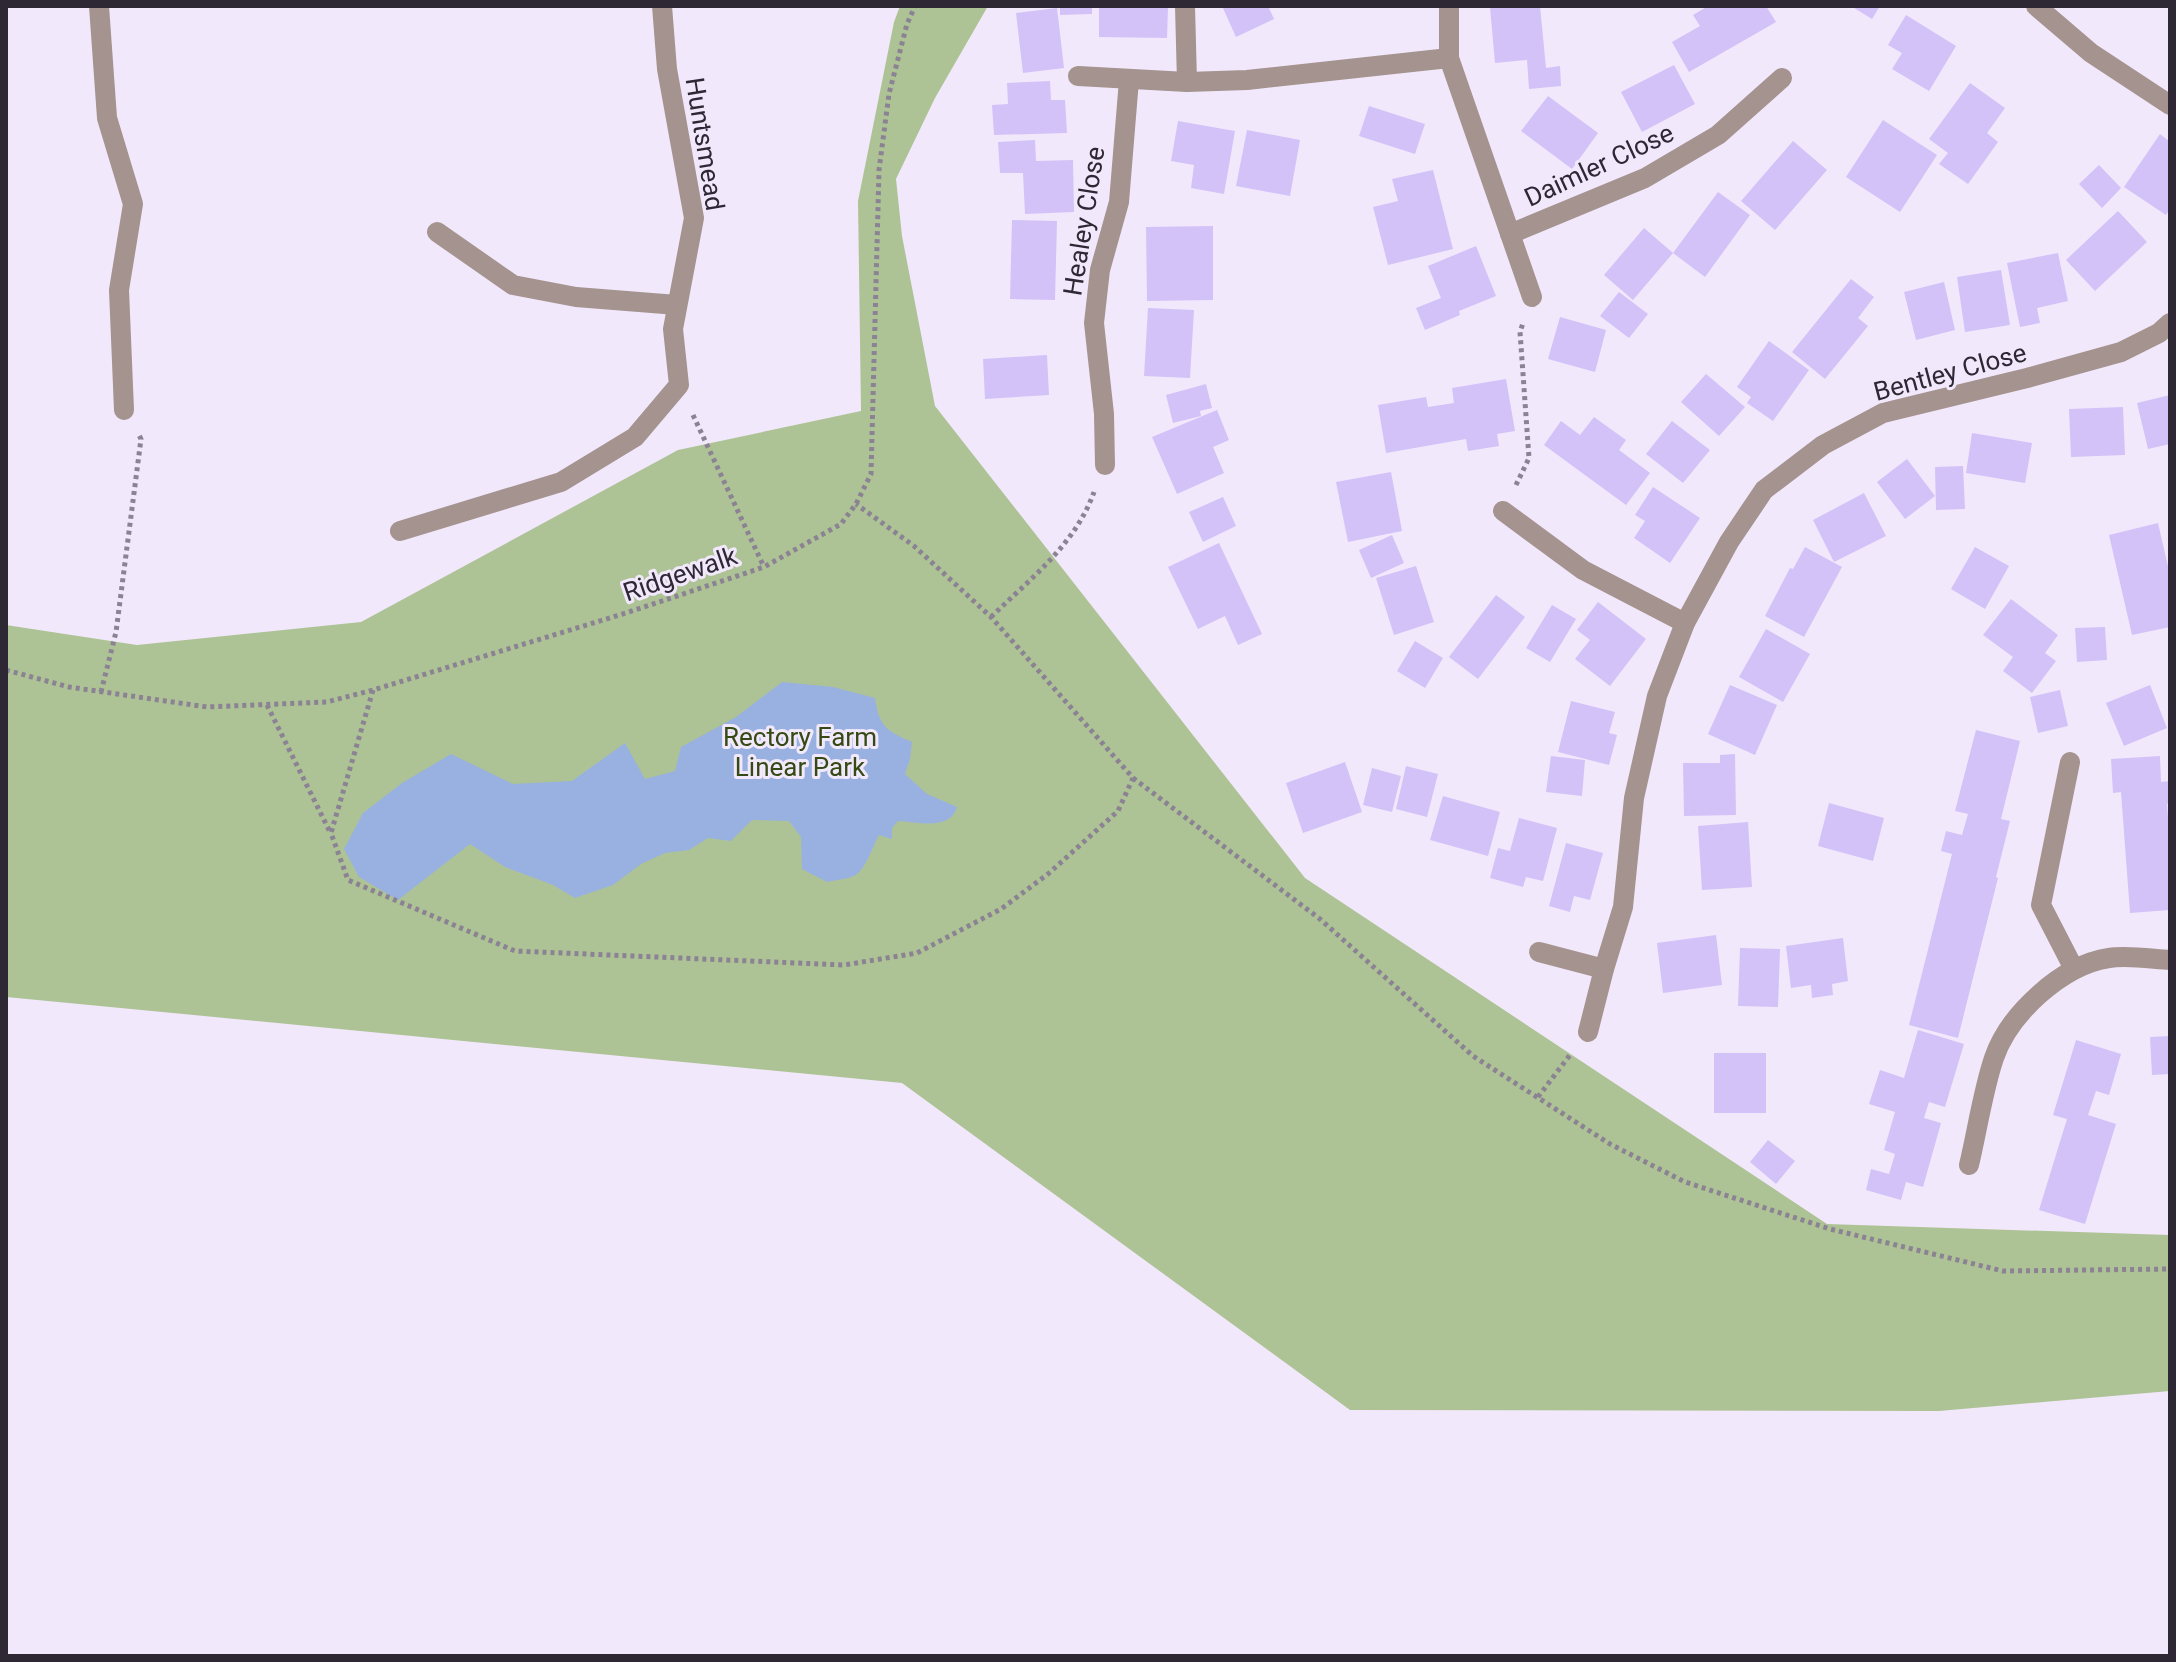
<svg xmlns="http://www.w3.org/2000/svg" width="2176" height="1662" viewBox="0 0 2176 1662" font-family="Roboto,sans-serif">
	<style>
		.green { fill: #aec395 }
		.water { fill: #98b1e1 }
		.building { fill: #d2c2f8 }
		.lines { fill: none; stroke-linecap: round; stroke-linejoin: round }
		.path { stroke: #8b8393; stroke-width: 5; stroke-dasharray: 4 4; stroke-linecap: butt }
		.minor { stroke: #a4938e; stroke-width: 20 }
		.labels { text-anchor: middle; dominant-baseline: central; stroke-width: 6; stroke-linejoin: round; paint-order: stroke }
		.street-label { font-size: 26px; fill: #2e2834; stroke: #f2e8fc }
		.park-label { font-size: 26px; fill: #354a13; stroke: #f2e8fc }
	</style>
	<rect width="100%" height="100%" fill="#f2e8fc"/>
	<polygon class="green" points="900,6 988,6 935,98 896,179 902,236 935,406 1305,878 1827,1224 2170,1235 2170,1391 1939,1411 1350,1410 902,1083 6,997 6,625 137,645 361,622 678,450 861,411 858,201 894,22"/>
	<path class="water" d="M782,682L833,687L875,698C879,727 887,731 912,742L910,759L905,774L927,794L957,807C950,831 918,822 898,821L892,828V839L879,835C873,846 865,871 854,876C847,879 835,880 827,882L802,869L801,837L789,821L752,820L731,841L708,838L689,850L665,853L641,864L613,885L575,898L553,885L505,867L470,844L398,900L359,877L344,849L363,813L402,783L451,754L513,784L572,781L625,743L645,779L675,771L681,747L736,717Z"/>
	<g class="building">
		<polygon points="1060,6 1092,6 1092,14 1060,15"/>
		<polygon points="1099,6 1168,6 1167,38 1099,37"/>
		<polygon points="1222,6 1268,6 1274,19 1236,37"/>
		<polygon points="1540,6 1546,68 1560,66 1561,86 1529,89 1527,60 1495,63 1490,7"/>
		<polygon points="1708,6 1766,6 1776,22 1689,72 1672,42 1700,26 1693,15"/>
		<polygon points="1851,6 1880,6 1872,19"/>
		<polygon points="1057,8 1064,68 1023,73 1016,13"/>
		<polygon points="1906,15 1956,46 1929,91 1892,69 1902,53 1888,45"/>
		<polygon points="1674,65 1695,104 1642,132 1621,92"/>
		<polygon points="1050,81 1051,100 1065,100 1067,133 994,135 992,105 1008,104 1007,83"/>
		<polygon points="1970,83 2005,108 1987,133 1998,142 1968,184 1939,164 1948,153 1929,139"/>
		<polygon points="1548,96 1598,133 1572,169 1521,131"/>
		<polygon points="1369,106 1425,124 1415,154 1359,136"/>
		<polygon points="1883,120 1937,155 1900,212 1846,177"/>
		<polygon points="1178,121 1235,131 1224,194 1191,188 1194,165 1171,161"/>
		<polygon points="1247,130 1300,140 1290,196 1236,186"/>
		<polygon points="2160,134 2170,142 2170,209 2166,215 2124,187"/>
		<polygon points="1035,140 1036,161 1073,160 1074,212 1025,214 1023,173 1000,173 998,142"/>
		<polygon points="1793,141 1827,170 1775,230 1741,201"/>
		<polygon points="2099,165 2121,188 2102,208 2079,184"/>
		<polygon points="1433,170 1453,249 1388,265 1373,207 1398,201 1392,179"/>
		<polygon points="1718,192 1750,215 1705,277 1673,253"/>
		<polygon points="2118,211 2147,242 2095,291 2066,260"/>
		<polygon points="1012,220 1057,221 1055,300 1010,299"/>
		<polygon points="1213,226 1213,300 1147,301 1146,227"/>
		<polygon points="1644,228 1673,253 1633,300 1604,275"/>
		<polygon points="1476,246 1496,296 1459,311 1460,315 1425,330 1416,308 1441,298 1428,266"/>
		<polygon points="2058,253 2068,301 2037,308 2040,323 2020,327 2007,263"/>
		<polygon points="2001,270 2010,325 1965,332 1957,277"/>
		<polygon points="1851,279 1874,297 1858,318 1868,326 1825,379 1792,352"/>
		<polygon points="1944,282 1955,330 1916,340 1904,292"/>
		<polygon points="1619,292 1648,314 1629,338 1600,316"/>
		<polygon points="1148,308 1194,310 1190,378 1144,376"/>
		<polygon points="1560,317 1606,330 1595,372 1548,359"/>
		<polygon points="1769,341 1809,370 1773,421 1747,403 1751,397 1737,387"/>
		<polygon points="1047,355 1049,395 985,399 983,359"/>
		<polygon points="1706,374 1745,407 1719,436 1681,402"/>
		<polygon points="1506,379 1515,431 1497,434 1499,446 1468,451 1466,439 1386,453 1378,405 1426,397 1428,407 1454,403 1452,388"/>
		<polygon points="1206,384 1212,408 1200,411 1201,416 1173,423 1166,395"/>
		<polygon points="2170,395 2170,444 2148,449 2137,403"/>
		<polygon points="2123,407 2125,455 2071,457 2069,409"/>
		<polygon points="1217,410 1229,440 1213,447 1224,473 1177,494 1152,437"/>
		<polygon points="1594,417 1626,440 1619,450 1650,473 1626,505 1544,445 1561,421 1580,435"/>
		<polygon points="1672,421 1710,450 1683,483 1646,454"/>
		<polygon points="1972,433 2032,443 2025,483 1966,473"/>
		<polygon points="1907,459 1935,496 1905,519 1877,482"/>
		<polygon points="1963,466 1965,509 1936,510 1935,467"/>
		<polygon points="1391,472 1402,531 1348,542 1336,482"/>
		<polygon points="1653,487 1700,518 1670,563 1634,538 1645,521 1635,515"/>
		<polygon points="1864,493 1886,536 1834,562 1813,520"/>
		<polygon points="1223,497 1236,526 1203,542 1189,512"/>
		<polygon points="2158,523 2170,575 2170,627 2132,635 2109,535"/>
		<polygon points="1392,535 1404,563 1371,578 1359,550"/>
		<polygon points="1219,543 1262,634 1238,645 1225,616 1198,629 1168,567"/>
		<polygon points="1805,547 1842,567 1804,637 1765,616 1790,568 1793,569"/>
		<polygon points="1975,547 2009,566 1985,609 1951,589"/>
		<polygon points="1416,566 1434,622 1394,635 1376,578"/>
		<polygon points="1496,595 1525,617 1478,679 1449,657"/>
		<polygon points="2011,599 2058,635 2045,653 2056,661 2032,693 2003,671 2013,657 1983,635"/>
		<polygon points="1598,602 1646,639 1610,686 1575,659 1590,640 1577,630"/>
		<polygon points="1552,605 1576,619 1550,662 1526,648"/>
		<polygon points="2105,627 2107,660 2077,662 2075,628"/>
		<polygon points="1766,629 1810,654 1783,702 1739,677"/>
		<polygon points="1415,641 1443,658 1425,688 1397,671"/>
		<polygon points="1730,685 1777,705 1755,755 1708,734"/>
		<polygon points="2150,685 2167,728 2124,746 2106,703"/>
		<polygon points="2060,690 2068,726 2038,733 2030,697"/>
		<polygon points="1571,701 1615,712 1609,733 1617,735 1609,765 1558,752"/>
		<polygon points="1976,730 2020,741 2001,819 2010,821 1996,877 1998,878 1958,1038 1909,1025 1952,854 1941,851 1946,831 1962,835 1968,814 1955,811"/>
		<polygon points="1735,754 1736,815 1684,816 1683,763 1720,763 1720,755"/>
		<polygon points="1551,756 1585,760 1582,796 1546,792"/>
		<polygon points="2160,756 2161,782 2170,781 2170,803 2167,804 2170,845 2170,910 2130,913 2121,792 2113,793 2111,759"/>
		<polygon points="1345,762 1362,812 1303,833 1286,783"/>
		<polygon points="1406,766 1438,774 1427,817 1396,809"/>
		<polygon points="1372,768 1401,776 1392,812 1363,805"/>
		<polygon points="1443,796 1500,812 1488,856 1430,840"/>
		<polygon points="1829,803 1884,818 1873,861 1818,846"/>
		<polygon points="1519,818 1557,828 1543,881 1526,877 1523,887 1490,878 1498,848 1510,851"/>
		<polygon points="1748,822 1752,887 1702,890 1698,826"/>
		<polygon points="1566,843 1603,853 1590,900 1574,896 1570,912 1549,906"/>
		<polygon points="1716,935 1722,985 1663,993 1657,943"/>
		<polygon points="1843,938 1848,981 1832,984 1833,995 1812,998 1811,985 1791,988 1786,946"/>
		<polygon points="1740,948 1780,949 1778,1007 1738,1006"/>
		<polygon points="1918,1030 1964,1044 1945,1107 1929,1102 1924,1118 1941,1123 1923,1187 1906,1182 1901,1200 1866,1190 1871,1169 1889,1174 1895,1154 1884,1150 1895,1112 1869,1104 1880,1070 1904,1078"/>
		<polygon points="2170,1036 2170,1074 2152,1075 2150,1037"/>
		<polygon points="2076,1040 2121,1054 2109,1095 2096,1091 2088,1115 2116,1124 2085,1224 2039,1210 2067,1119 2053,1115"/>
		<rect x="1714" y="1053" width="52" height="60"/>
		<polygon points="1768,1140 1795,1161 1776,1184 1750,1162"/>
	</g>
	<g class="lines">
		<g class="path">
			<polyline points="693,415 764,567"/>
			<polyline points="1516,485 1529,458 1520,332 1523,323"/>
			<path d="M991,617C1030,579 1075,545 1094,492"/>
			<polyline points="6,670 69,687 207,707 327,702 373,690 626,613 764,567 841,524 856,504 871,474 879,170 889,94 907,24 915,6"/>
			<polyline points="373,690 331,833 348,880 515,951 844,965 917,953 1001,909 1048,874 1118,811 1133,778 991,617 914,546 856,504"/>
			<polyline points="101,692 116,632 141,439 138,433"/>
			<polyline points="267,705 330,832"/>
			<polyline points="1133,778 1320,919 1473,1056 1610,1144 1685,1182 1830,1229 2003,1271 2170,1269"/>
			<polyline points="1538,1097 1570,1055"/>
		</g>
		<g class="minor">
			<polyline points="99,6 107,118 133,204 119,290 124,410"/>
			<polyline points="1185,6 1187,82"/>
			<polyline points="1449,6 1449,58 1532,297"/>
			<polyline points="2036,6 2091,53 2170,105"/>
			<polyline points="1078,76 1187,82 1247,80 1449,58"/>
			<polyline points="437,232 513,285 576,297 677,305"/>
			<polyline points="1510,234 1645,178 1718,135 1782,78"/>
			<polyline points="1105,465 1104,414 1094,323 1100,270 1119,202 1129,80"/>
			<polyline points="1503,511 1583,570 1685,623"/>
			<polyline points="400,531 561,482 635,437 679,385 673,329 694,218 667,69 662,6"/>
			<polyline points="2070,762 2041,905 2074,969"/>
			<polyline points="1539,952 1604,969"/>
			<polyline points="1588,1032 1604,969 1623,907 1634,798 1657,696 1685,623 1729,542 1764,490 1823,445 1883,413 2027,378 2121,352 2159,333 2170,323"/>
			<path d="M1969,1165C1977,1132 1983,1090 1994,1058C2009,1014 2062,965 2109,958C2127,955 2152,959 2170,960"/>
		</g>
	</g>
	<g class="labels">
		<g class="street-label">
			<text transform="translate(705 144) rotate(81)">Huntsmead</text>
			<text transform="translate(1599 165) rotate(-25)">Daimler Close</text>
			<text transform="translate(1084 221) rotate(-81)">Healey Close</text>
			<text transform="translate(1950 372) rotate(-15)">Bentley Close</text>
			<text transform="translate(680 574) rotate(-19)">Ridgewalk</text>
		</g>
		<g class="park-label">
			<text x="800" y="737">Rectory Farm<tspan x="800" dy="30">Linear Park</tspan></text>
		</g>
	</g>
	<rect width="2176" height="1662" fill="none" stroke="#2e2834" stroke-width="16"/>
</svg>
